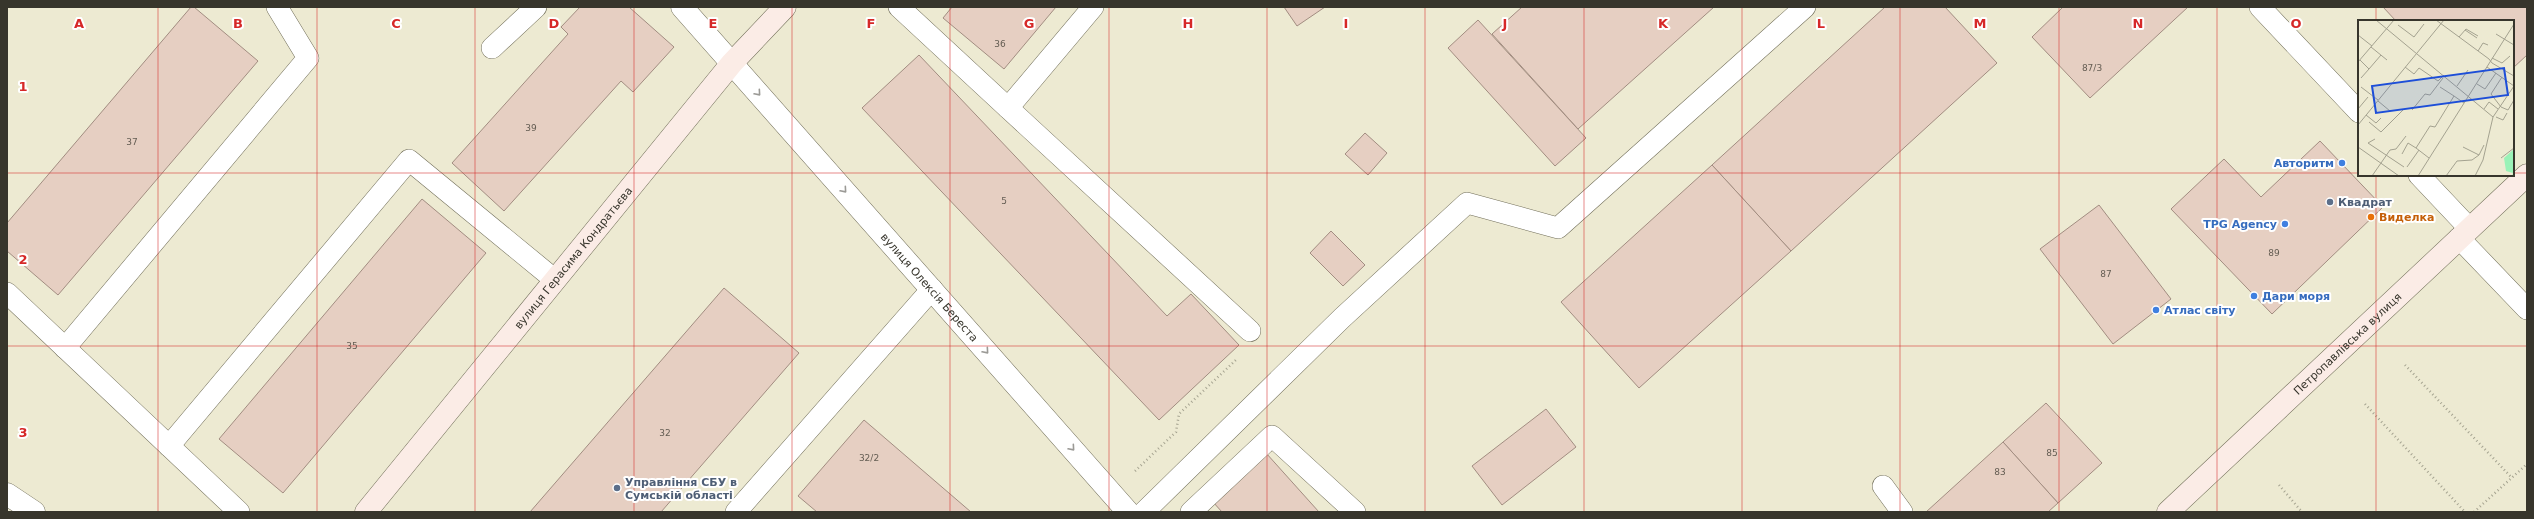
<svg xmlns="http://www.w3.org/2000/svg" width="2534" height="519" viewBox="0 0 2534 519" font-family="'DejaVu Sans',sans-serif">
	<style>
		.building { fill: #e6cfc2; stroke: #a28d81 }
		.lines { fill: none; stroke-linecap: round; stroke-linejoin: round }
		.lane-casing { stroke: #716e59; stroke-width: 22 }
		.street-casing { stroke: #716e59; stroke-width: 23 }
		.secondary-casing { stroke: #716e59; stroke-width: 23 }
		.path { stroke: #a5a390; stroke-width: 2.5; stroke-dasharray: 1 3; stroke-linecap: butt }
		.lane { stroke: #fff; stroke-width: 21 }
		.street { stroke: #fff; stroke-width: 22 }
		.secondary { stroke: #fbece6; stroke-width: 22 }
		.oneway { stroke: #9b9a96 }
		.grid { fill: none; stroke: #d62828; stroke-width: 1; stroke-opacity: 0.55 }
		.shop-dot { fill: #3f7fe0; stroke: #fff; stroke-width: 1.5 }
		.service-dot { fill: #5c6f8a; stroke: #fff; stroke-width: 1.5 }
		.food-dot { fill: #e8710a; stroke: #fff; stroke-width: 1.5 }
		.labels { text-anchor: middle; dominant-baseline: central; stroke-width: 4; stroke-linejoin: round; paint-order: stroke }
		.number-label { font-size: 9px; fill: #635c52 }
		.shop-label { font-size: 11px; font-weight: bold; fill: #366cbe; stroke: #fff; text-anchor: end }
		.service-label { font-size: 11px; font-weight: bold; fill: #4e5e75; stroke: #fff; text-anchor: start }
		.food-label { font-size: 11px; font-weight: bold; fill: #c56008; stroke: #fff; text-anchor: start }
		.street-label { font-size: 11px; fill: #37352c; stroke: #fff }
		.inset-road { fill: none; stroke: #a4a290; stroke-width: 1 }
		.view { fill: #1d4ed8; fill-opacity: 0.15; stroke: #1d4ed8; stroke-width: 2 }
		.inset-edge { fill: none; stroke: #37352c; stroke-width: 2 }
		.grid-label { font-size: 13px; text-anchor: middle; font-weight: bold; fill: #d62828; stroke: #fff; stroke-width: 4; stroke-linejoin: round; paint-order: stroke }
	</style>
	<rect width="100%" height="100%" fill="#edead2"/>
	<g class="building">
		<polygon points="191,7 194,7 258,61 58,295 7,251 7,223"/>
		<polygon points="580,7 629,7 674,47 633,92 621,81 504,211 452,163 568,34 561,27"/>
		<polygon points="952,7 1056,7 1004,69 943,18"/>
		<polygon points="1284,7 1325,7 1297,26"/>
		<polygon points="1522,7 1714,7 1578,129 1492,34"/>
		<polygon points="1885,7 1945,7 1997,63 1791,251 1712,165"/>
		<polygon points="2063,7 2188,7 2090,98 2032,37"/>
		<polygon points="2383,7 2527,7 2527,55 2513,68 2513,21 2396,21"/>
		<polygon points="1478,20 1586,138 1555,166 1448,48"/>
		<polygon points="919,55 1167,316 1191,294 1239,345 1159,420 862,108"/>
		<polygon points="1365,133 1387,153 1368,175 1345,154"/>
		<polygon points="2320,141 2383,207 2272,314 2171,209 2224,159 2261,197"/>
		<polygon points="1712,165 1791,251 1639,388 1561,302"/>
		<polygon points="422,199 486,253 283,493 219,439"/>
		<polygon points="2099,205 2171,299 2113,344 2040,249"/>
		<polygon points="1331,231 1365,265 1343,286 1310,253"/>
		<polygon points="724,288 799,353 661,512 530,512"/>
		<polygon points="2046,403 2102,463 2058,503 2003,442"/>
		<polygon points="1546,409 1576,447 1502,505 1472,466"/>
		<polygon points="864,420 971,512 817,512 798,496"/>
		<polygon points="2003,442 2058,503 2048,512 1926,512"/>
		<polygon points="1266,453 1319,512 1222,512 1213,502"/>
	</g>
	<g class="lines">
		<g class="lane-casing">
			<g id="lane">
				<polyline points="899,7 1008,108 1093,7"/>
				<polyline points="2260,7 2359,112"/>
				<polyline points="492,48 536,7"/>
				<polyline points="1008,108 1250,331"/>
				<polyline points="2419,175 2469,228"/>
				<polyline points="2459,238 2527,309"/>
				<polyline points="7,293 239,512"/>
				<polyline points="65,348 308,58 277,7"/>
				<polyline points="169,446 409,160 555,280"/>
				<polyline points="1883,486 1902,512"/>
				<polyline points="736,512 932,289"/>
				<polyline points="1144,512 1342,318 1467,203 1558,228 1805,7"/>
				<polyline points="1191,512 1272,436 1355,512"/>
			</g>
		</g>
		<g class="street-casing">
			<g id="street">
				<path id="s1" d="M682,7L1128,512"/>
				<polyline points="7,494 34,512"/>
			</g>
		</g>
		<g class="secondary-casing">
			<g id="secondary">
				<path id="s2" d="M366,512L732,63L785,7"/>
				<path id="s3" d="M2168,512L2527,175"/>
			</g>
		</g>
		<g class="path">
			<polyline points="2405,365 2512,478"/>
			<polyline points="2365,404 2465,512"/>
			<polyline points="1135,471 1176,432 1179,414 1237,359"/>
			<polyline points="2279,485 2302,512"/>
			<polyline points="2474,512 2527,464"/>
		</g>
		<use href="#lane" class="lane"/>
		<use href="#street" class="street"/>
		<use href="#secondary" class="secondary"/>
	</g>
	<defs><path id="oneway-chevron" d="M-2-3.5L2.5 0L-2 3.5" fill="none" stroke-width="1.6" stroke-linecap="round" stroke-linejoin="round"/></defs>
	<g class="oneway">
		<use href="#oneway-chevron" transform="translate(758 93) rotate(49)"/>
		<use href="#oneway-chevron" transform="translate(844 190) rotate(49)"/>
		<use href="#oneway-chevron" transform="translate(986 351) rotate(49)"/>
		<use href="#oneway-chevron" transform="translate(1072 448) rotate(49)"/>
	</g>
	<path class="grid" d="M158,7V512M317,7V512M475,7V512M634,7V512M792,7V512M950,7V512M1109,7V512M1267,7V512M1425,7V512M1584,7V512M1742,7V512M1900,7V512M2059,7V512M2217,7V512M2376,7V21M7,173H2359M2513,173H2527M2376,175V512M7,346H2527"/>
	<g class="shop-dot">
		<circle cx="2342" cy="163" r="4"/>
		<circle cx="2285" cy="224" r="4"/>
		<circle cx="2254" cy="296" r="4"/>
		<circle cx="2156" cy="310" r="4"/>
	</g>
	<g class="service-dot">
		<circle cx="2330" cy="202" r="4"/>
		<circle cx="617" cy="488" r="4"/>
	</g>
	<circle class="food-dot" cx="2371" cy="217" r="4"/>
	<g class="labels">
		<g class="number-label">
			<text x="1000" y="44">36</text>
			<text x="2092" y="68">87/3</text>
			<text x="531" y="128">39</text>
			<text x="132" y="142">37</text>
			<text x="1004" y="201">5</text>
			<text x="2274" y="253">89</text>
			<text x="2106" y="274">87</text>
			<text x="352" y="346">35</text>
			<text x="665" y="433">32</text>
			<text x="2052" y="453">85</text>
			<text x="869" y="458">32/2</text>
			<text x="2000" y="472">83</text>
		</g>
		<g class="shop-label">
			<text x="2334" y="163">Авторитм</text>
			<text x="2277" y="224">TPG Agency</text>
			<text x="2262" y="296" text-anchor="start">Дари моря</text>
			<text x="2164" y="310" text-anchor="start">Атлас світу</text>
		</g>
		<g class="service-label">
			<text x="2338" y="202">Квадрат</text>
			<text x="625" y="482">Управління СБУ в<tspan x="625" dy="13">Сумській області</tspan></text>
		</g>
		<g class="food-label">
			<text x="2379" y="217">Виделка</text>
		</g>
		<g class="street-label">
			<text stroke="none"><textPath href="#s2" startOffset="328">вулиця Герасима Кондратьєва</textPath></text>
			<text stroke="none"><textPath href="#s1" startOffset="374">вулиця Олексія Береста</textPath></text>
			<text stroke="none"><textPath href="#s3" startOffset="246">Петропавлівська вулиця</textPath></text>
		</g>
	</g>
	<g transform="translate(2358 20)">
		<rect width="156" height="156" fill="#edead2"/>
		<path d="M156,129V156H154L155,153L148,151L146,138Z" fill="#9af2b7"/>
		<path class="inset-road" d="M18,0L135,97L156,66M78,0L131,39L134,43L156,56M40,5L56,17L66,4M107,10L119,18M138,14L156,25M0,15L14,26M101,17L108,9L120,16M13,27L29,40M120,31L125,23L130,25M134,38L144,43L152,36M2,40L11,49L23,35M0,42L36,0M47,47L56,54L61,48L80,61L86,55M129,47L156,66M144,57L133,74L143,87L150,90L156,80M3,58L11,49M119,64L127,69L138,53M99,66L110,50M3,67L20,80M82,67L96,76M20,81L32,91M0,89L10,77M126,89L131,82L140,89M54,90L67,74L72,75L85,58M8,95L18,103L23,98M138,97L145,100L149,93M11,102L23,112L45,90M0,105L86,0M17,119L10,123L46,147M0,127L41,156M105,127L121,135M44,134L50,123L58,128M71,138L58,128L72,106L77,107L96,76L106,83M143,138L156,128M49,147L61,130M14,156L32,130L38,129L48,116M60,156L156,4M88,156L99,141L114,140L121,135L126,125M117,156L125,140L135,97"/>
		<path class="view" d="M146,48L150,75L18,93L14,66Z"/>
		<rect width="156" height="156" class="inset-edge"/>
	</g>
	<g class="grid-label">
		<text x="79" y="28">A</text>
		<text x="238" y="28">B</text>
		<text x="396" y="28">C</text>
		<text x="554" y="28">D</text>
		<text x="713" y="28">E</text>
		<text x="871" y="28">F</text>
		<text x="1029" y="28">G</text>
		<text x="1188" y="28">H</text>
		<text x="1346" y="28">I</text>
		<text x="1505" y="28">J</text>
		<text x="1663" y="28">K</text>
		<text x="1821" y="28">L</text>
		<text x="1980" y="28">M</text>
		<text x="2138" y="28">N</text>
		<text x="2296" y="28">O</text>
		<text x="23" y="91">1</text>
		<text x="23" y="264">2</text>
		<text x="23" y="437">3</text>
	</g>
	<rect width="2534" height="519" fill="none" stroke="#37352c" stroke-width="16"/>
</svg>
